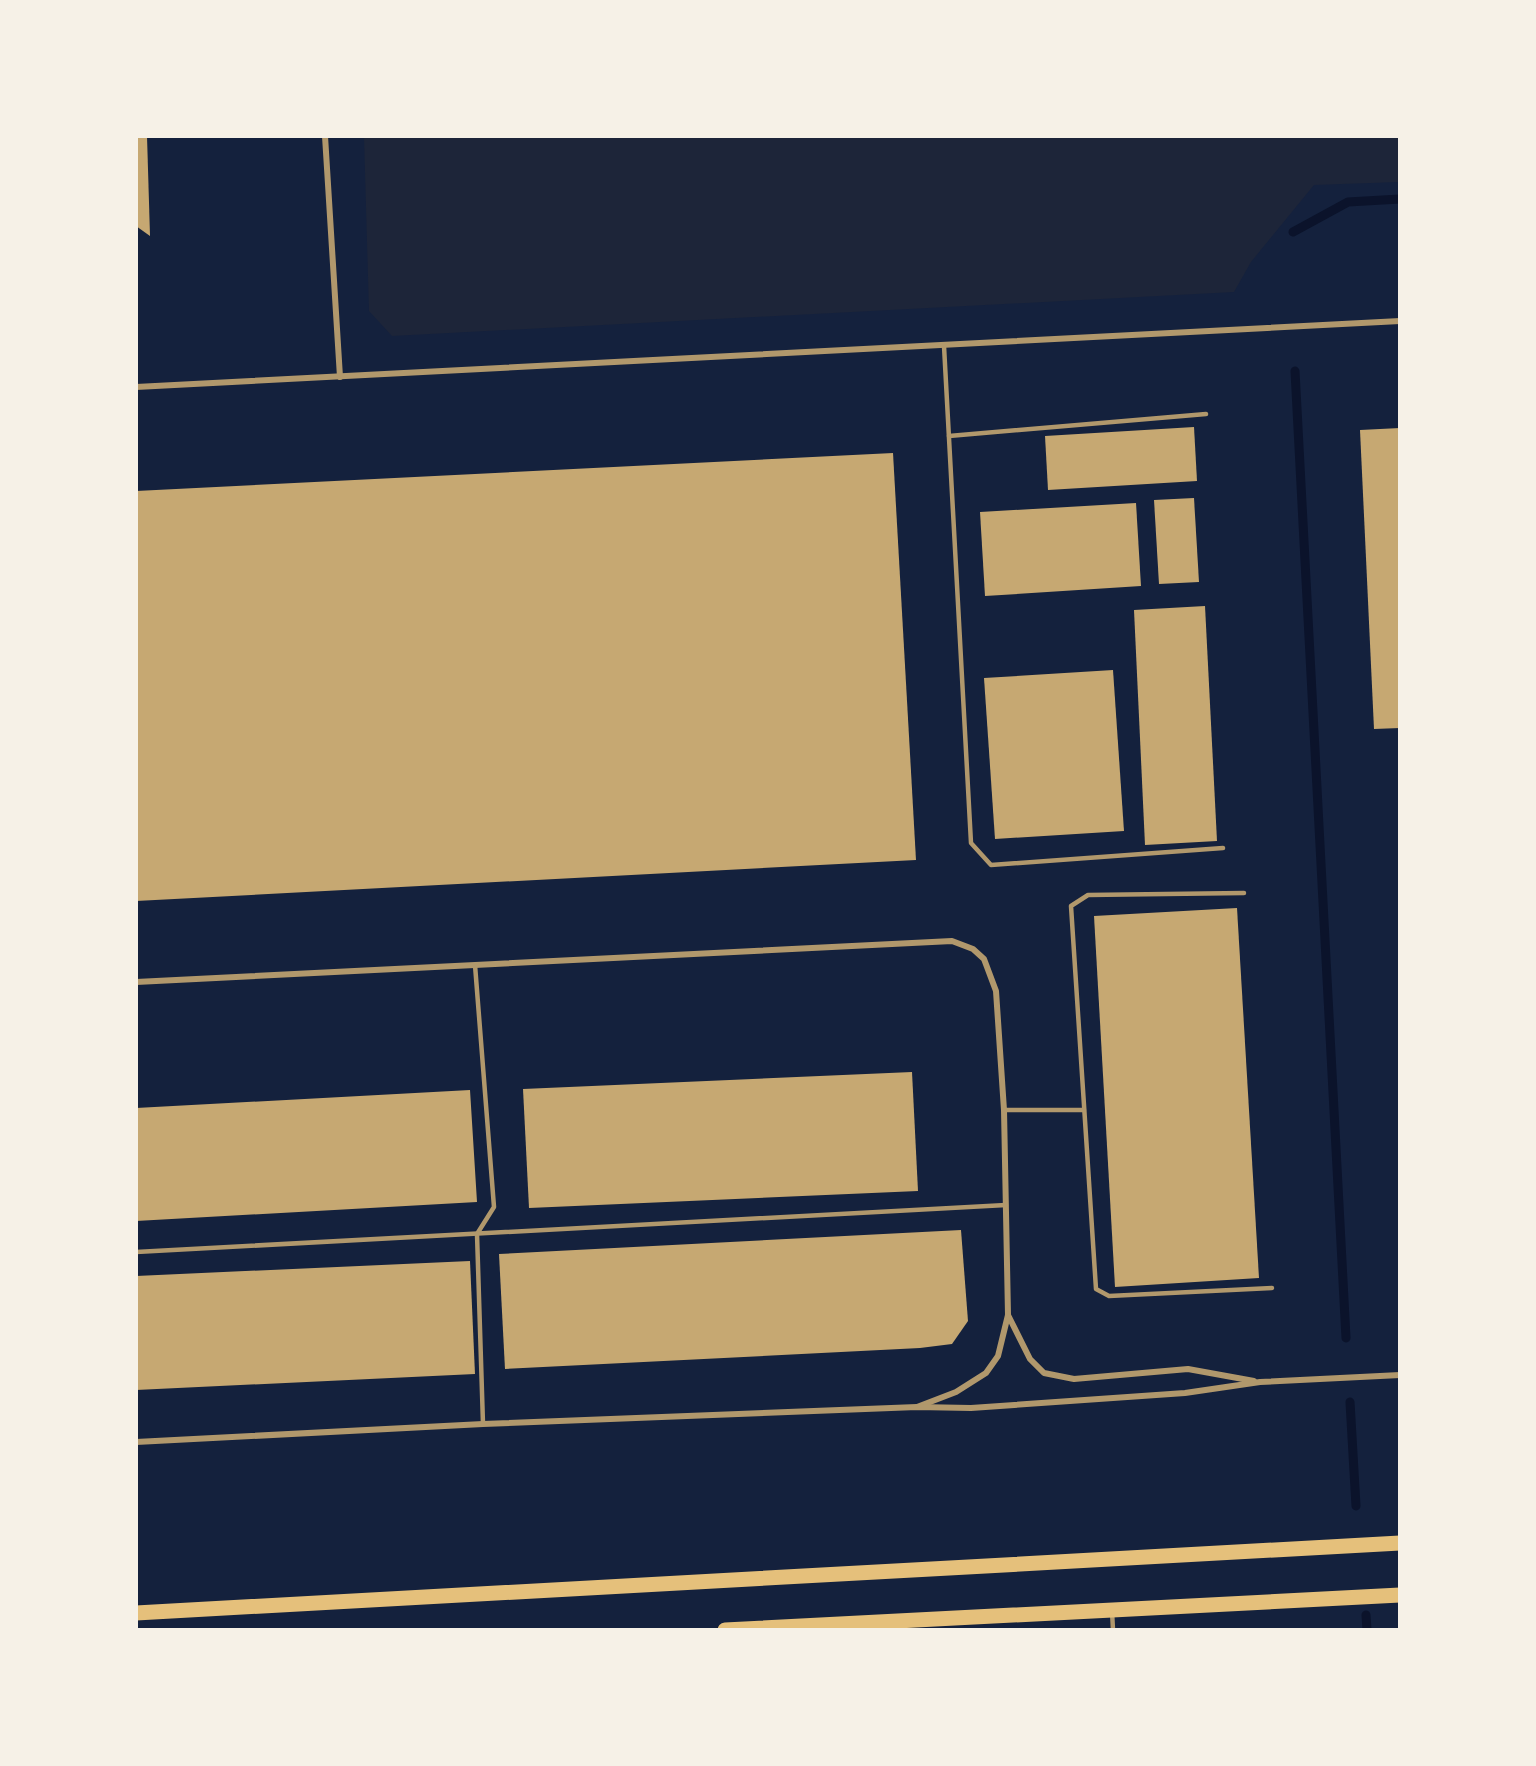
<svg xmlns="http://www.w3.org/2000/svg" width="1536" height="1766" viewBox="0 0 1536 1766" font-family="'Noto Sans',sans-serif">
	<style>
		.green { fill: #1d2539 }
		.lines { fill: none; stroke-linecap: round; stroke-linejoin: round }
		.stream { stroke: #0b132b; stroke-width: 9 }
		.building { fill: #c6a872 }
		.service { stroke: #b1986c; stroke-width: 4.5 }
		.minor { stroke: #b1986c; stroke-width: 6 }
		.primary { stroke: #e5c07b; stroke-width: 15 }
	</style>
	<rect width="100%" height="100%" fill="#14213d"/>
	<polygon class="green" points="1399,136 1399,182 1314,185 1251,262 1234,292 392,336 369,311 364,137"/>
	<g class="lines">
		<g class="stream">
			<polyline points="1293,232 1348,202 1400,199"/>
			<polyline points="1295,371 1346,1338"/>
			<polyline points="1350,1402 1356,1506"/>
			<polyline points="1366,1615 1367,1630"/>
		</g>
	</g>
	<g class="building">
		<polygon points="136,136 147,136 150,236 136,226"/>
		<polygon points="1194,427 1197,481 1048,490 1045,436"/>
		<polygon points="1400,428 1400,728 1374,729 1360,430"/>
		<polygon points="893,453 916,860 136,901 136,491"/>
		<polygon points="1194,498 1199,582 1159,584 1154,500"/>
		<polygon points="1136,503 1141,586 985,596 980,512"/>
		<polygon points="1205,606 1217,841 1145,845 1134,610"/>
		<polygon points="1113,670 1124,831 995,839 984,678"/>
		<polygon points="1237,908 1259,1278 1115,1287 1094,916"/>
		<polygon points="912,1072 918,1191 529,1208 523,1089"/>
		<polygon points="470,1090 477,1202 136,1221 136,1108"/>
		<polygon points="961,1230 968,1321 952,1344 920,1348 505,1369 499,1254"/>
		<polygon points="470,1261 475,1374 136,1390 136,1276"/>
	</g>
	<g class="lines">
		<g class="service">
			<polyline points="944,346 971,843 991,865 1223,848"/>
			<polyline points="949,436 1206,414"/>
			<polyline points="1244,893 1088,895 1071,906 1096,1289 1109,1296 1272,1288"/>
			<polyline points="475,965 494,1207 477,1234 483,1424"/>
			<polyline points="1004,1110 1084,1110"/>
			<polyline points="136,1252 1006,1205"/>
			<polyline points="1112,1611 1113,1630"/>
		</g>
		<g class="minor">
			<polyline points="325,136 340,377"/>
			<polyline points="136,387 1400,321"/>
			<polyline points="136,982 952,941 973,949 984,959 996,991 1004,1110 1008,1315 998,1356 986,1373 956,1392 917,1407"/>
			<polyline points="1008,1315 1030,1359 1044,1373 1074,1379 1188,1369 1254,1381"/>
			<polyline points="136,1442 483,1424 917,1407 971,1408 1185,1393 1260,1382 1400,1375"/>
		</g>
		<g class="primary">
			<polyline points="136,1613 1400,1543"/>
			<polyline points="725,1630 1400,1595"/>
		</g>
	</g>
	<rect width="1536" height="1766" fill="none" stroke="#f6f1e7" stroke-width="276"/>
</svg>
